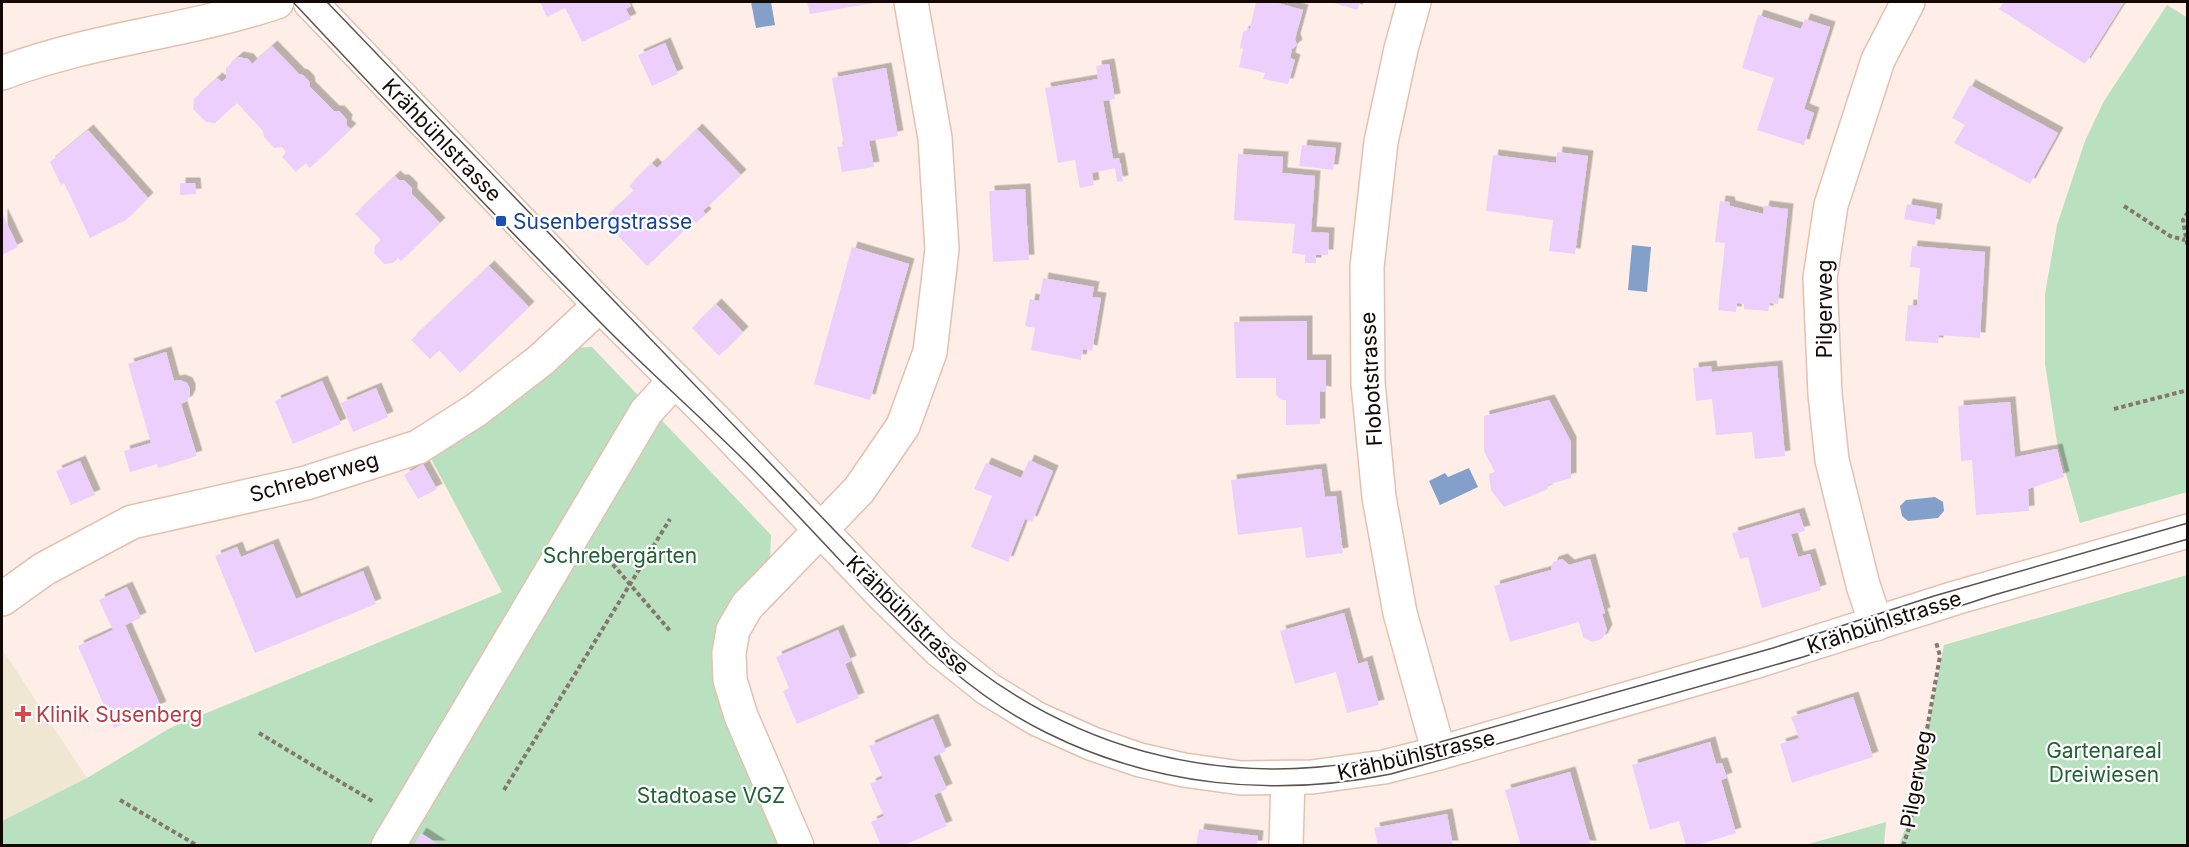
<svg xmlns="http://www.w3.org/2000/svg" width="2189" height="847" viewBox="0 0 2189 847" font-family="Inter,sans-serif">
	<style>
		.medical { fill: #f0e7d2 }
		.green { fill: #b9e1bf }
		.water { fill: #82a0ca }
		.building { fill: #edcffe; filter: url(#shadow) }
		.lines { fill: none; stroke-linecap: round; stroke-linejoin: round }
		.minor-casing { stroke: #e5c0ae; stroke-width: 36 }
		.path { stroke: #847671; stroke-width: 4; stroke-dasharray: 4.5 3; stroke-linecap: butt }
		.minor { stroke: #fff; stroke-width: 33 }
		.tram { stroke: #5e514c; stroke-width: 1.5 }
		.transit-dot { fill: #1a4fb4; stroke: #fff; stroke-width: 2 }
		.health-dot { fill: #e0444e; stroke: #fff; stroke-width: 2 }
		.labels { text-anchor: middle; dominant-baseline: central; stroke-width: 4.5; stroke-linejoin: round; paint-order: stroke }
		.street-label { font-size: 21px; fill: #140804; stroke: #fff }
		.transit-label { font-size: 21px; fill: #164399; stroke: #fff; text-anchor: start }
		.park-label { font-size: 21px; fill: #216233; stroke: #fff }
		.health-label { font-size: 21px; fill: #be3a42; stroke: #fff; text-anchor: start }
	</style>
	<defs>
		<filter id="shadow"><feDropShadow dx="5.5" dy="-5.5" stdDeviation="0" flood-color="#0004"/></filter>
	</defs>
	<rect width="100%" height="100%" fill="#feeee7"/>
	<polygon class="medical" points="2,649 87,778 2,821"/>
	<g class="green">
		<polygon points="2167,5 2188,18 2187,492 2080,523 2057,442 2045,364 2045,294 2057,225 2085,141 2104,101"/>
		<polygon points="592,347 771,535 770,563 728,616 787,845 2,846 2,821 87,778 170,728 502,592 429,455 569,348"/>
		<polygon points="2187,575 2187,845 1899,845 1911,813 1944,645"/>
		<polygon points="1886,822 1884,845 1805,845"/>
	</g>
	<g class="water">
		<polygon points="751,2 771,2 775,25 756,28"/>
		<polygon points="1632,245 1651,247 1647,292 1628,290"/>
		<polygon points="1469,468 1478,487 1440,505 1429,481 1445,473 1448,477"/>
		<polygon points="1935,497 1943,502 1944,511 1938,518 1908,521 1902,516 1900,506 1906,500"/>
	</g>
	<g class="building">
		<polygon points="540,2 629,2 631,6 626,9 631,19 582,42 565,8 547,17"/>
		<polygon points="807,2 874,2 874,3 810,14"/>
		<polygon points="1256,2 1274,2 1303,10 1295,39 1297,45 1292,49 1290,58 1295,60 1288,84 1263,79 1265,73 1239,67 1243,49 1240,48 1243,32 1250,28"/>
		<polygon points="1331,2 1360,2 1357,10"/>
		<polygon points="2004,2 2124,2 2085,64 1999,9"/>
		<polygon points="1758,15 1801,29 1805,19 1830,27 1804,109 1814,113 1804,145 1757,130 1774,78 1742,68"/>
		<polygon points="665,43 678,74 652,86 638,55"/>
		<polygon points="272,46 299,74 303,75 309,81 310,87 334,111 339,111 347,120 346,125 351,129 310,168 305,163 296,172 282,157 286,152 282,147 274,148 264,137 263,131 237,103 215,123 206,122 193,109 194,99 217,78 222,82 226,78 226,68 238,57 248,59 252,64"/>
		<polygon points="1109,64 1115,99 1103,101 1113,159 1119,158 1123,181 1117,182 1115,168 1092,173 1094,185 1080,188 1075,160 1058,163 1045,88 1098,79 1096,66"/>
		<polygon points="886,68 898,136 869,141 874,167 842,172 837,147 844,146 832,78"/>
		<polygon points="1970,85 2058,133 2030,184 1954,143 1965,125 1952,118"/>
		<polygon points="697,129 741,175 703,211 706,214 696,223 694,221 647,266 603,220 634,191 629,186 652,163 657,168"/>
		<polygon points="88,130 148,198 126,220 90,238 64,183 61,185 50,162"/>
		<polygon points="1302,145 1336,148 1333,170 1299,166"/>
		<polygon points="1557,152 1588,156 1575,254 1549,251 1553,220 1486,211 1493,155 1556,163"/>
		<polygon points="1238,154 1283,157 1282,173 1315,176 1311,232 1329,233 1328,255 1316,255 1316,263 1305,263 1305,255 1292,253 1295,224 1234,220"/>
		<polygon points="395,176 399,180 404,180 412,188 412,194 440,223 401,261 398,258 393,263 384,264 374,253 375,245 381,240 355,214"/>
		<polygon points="180,183 195,183 196,194 180,195"/>
		<polygon points="1025,189 1029,260 993,262 989,191"/>
		<polygon points="1720,201 1729,202 1730,206 1763,214 1764,206 1788,209 1778,304 1770,303 1768,311 1744,309 1744,304 1737,303 1736,312 1718,310 1725,243 1715,242"/>
		<polygon points="1907,204 1937,209 1935,225 1904,219"/>
		<polygon points="2,213 18,247 2,255"/>
		<polygon points="1912,246 1985,252 1980,338 1939,335 1938,343 1905,341 1908,305 1917,306 1920,268 1910,267"/>
		<polygon points="852,247 909,264 870,400 814,384"/>
		<polygon points="489,266 529,307 460,373 439,350 430,359 411,340"/>
		<polygon points="1043,278 1094,287 1092,297 1101,298 1092,351 1083,349 1081,360 1031,350 1035,328 1025,326 1030,299 1039,301"/>
		<polygon points="716,304 743,332 719,356 692,328"/>
		<polygon points="1307,321 1307,360 1326,360 1326,392 1320,391 1320,424 1286,425 1286,400 1281,400 1276,394 1276,378 1236,378 1234,322"/>
		<polygon points="166,352 174,381 180,380 187,383 190,389 190,395 187,401 181,404 197,456 158,468 157,464 130,472 124,451 151,443 128,364"/>
		<polygon points="1711,366 1712,372 1777,366 1785,456 1755,459 1752,432 1716,435 1712,399 1696,401 1693,368"/>
		<polygon points="322,381 341,424 293,444 275,401"/>
		<polygon points="376,388 388,417 353,432 341,403"/>
		<polygon points="1549,400 1571,442 1571,478 1547,485 1548,489 1504,507 1491,490 1489,474 1495,472 1484,451 1484,416"/>
		<polygon points="2010,402 2015,457 2057,449 2064,477 2028,489 2029,511 1976,515 1972,460 1961,461 1958,406"/>
		<polygon points="1029,460 1053,471 1032,522 1025,519 1008,562 971,547 992,496 974,489 986,463 1021,478"/>
		<polygon points="80,461 95,495 71,505 56,471"/>
		<polygon points="423,464 437,489 418,499 404,475"/>
		<polygon points="1321,469 1325,497 1336,496 1343,553 1306,558 1302,527 1238,535 1231,480"/>
		<polygon points="1799,513 1805,531 1791,534 1798,557 1810,554 1821,590 1762,608 1748,557 1740,559 1732,533"/>
		<polygon points="273,544 296,599 363,571 376,604 255,653 215,556 237,547 241,557"/>
		<polygon points="1562,559 1569,565 1590,559 1605,613 1602,614 1607,630 1602,639 1592,642 1583,637 1579,622 1510,642 1494,586 1551,570 1553,562"/>
		<polygon points="127,587 141,618 125,625 161,707 114,728 78,646 113,630 99,600"/>
		<polygon points="1344,613 1358,664 1367,661 1379,705 1347,713 1336,672 1295,684 1280,631"/>
		<polygon points="838,630 851,661 845,664 859,698 797,724 783,691 789,688 776,657"/>
		<polygon points="1853,697 1873,757 1792,783 1780,744 1799,738 1791,717"/>
		<polygon points="933,719 946,751 933,757 947,789 934,795 947,826 902,846 881,846 871,822 884,816 870,784 883,778 869,746"/>
		<polygon points="1710,742 1716,764 1722,763 1727,778 1721,780 1736,833 1694,846 1686,846 1679,821 1650,830 1632,765"/>
		<polygon points="1570,772 1591,846 1521,846 1505,790"/>
		<polygon points="1447,814 1453,846 1378,846 1374,828"/>
		<polygon points="1199,829 1258,836 1257,846 1196,846"/>
		<polygon points="421,833 441,846 413,846"/>
	</g>
	<g class="lines">
		<g class="minor-casing">
			<g id="minor">
				<polyline points="310,2 600,305 723,428 885,597 939,650 988,689 1037,719 1093,744 1140,760 1184,770 1241,778 1312,777 1384,767 1439,753 1754,662 1955,598 2188,531"/>
				<polyline points="1414,2 1401,49 1381,142 1367,267 1368,383 1379,497 1400,613 1439,753"/>
				<path d="M2,73C91,39 187,32 277,2"/>
				<polyline points="2,599 44,569 132,522 306,483 418,447 476,410 541,360 600,305"/>
				<polyline points="1876,624 1863,585 1832,460 1825,394 1820,278 1831,205 1878,60 1908,2"/>
				<polyline points="388,846 646,412 675,380"/>
				<polyline points="797,846 741,716 730,680 729,653 733,630 747,606 859,490 903,426 930,352 942,249 935,138 911,2"/>
				<polyline points="1286,846 1288,779"/>
			</g>
		</g>
		<g class="path">
			<polyline points="2124,206 2170,236 2185,240"/>
			<polyline points="2188,212 2183,220 2188,249"/>
			<polyline points="2114,409 2188,390"/>
			<polyline points="603,553 671,632"/>
			<polyline points="259,733 374,802"/>
			<polyline points="504,790 670,519"/>
			<polyline points="120,800 198,846"/>
			<polyline points="1903,846 1910,825 1940,656 1936,642"/>
		</g>
		<use href="#minor" class="minor"/>
		<g class="tram">
			<path d="M293,2C394,110 497,218 601,323C649,372 701,417 749,465C789,505 827,547 866,588C921,645 975,698 1047,733C1154,786 1274,798 1391,774L1803,657L1994,595L2188,539"/>
			<path d="M327,2L934,634C1062,749 1219,792 1387,757L1773,648L1934,596L2188,523"/>
		</g>
	</g>
	<rect class="transit-dot" x="495" y="215" width="12" height="12" rx="3"/>
	<path class="health-dot" d="M20 705h6v6h6v6h-6v6h-6v-6h-6v-6h6z"/>
	<g class="labels">
		<g class="street-label">
			<text transform="translate(442 140) rotate(46)">Krähbühlstrasse</text>
			<text transform="translate(1824 309) rotate(-90)">Pilgerweg</text>
			<text transform="translate(1371 379) rotate(-93)">Flobotstrasse</text>
			<text transform="translate(314 477) rotate(-16)">Schreberweg</text>
			<text transform="translate(908 615) rotate(44)">Krähbühlstrasse</text>
			<text transform="translate(1884 622) rotate(-18)">Krähbühlstrasse</text>
			<text transform="translate(1416 755) rotate(-13)">Krähbühlstrasse</text>
			<text transform="translate(1916 779) rotate(-80)">Pilgerweg</text>
		</g>
		<g class="transit-label">
			<text x="513" y="221">Susenbergstrasse</text>
		</g>
		<g class="park-label">
			<text x="620" y="555">Schrebergärten</text>
			<text x="2104" y="750">Gartenareal<tspan x="2104" dy="24">Dreiwiesen</tspan></text>
			<text x="711" y="795">Stadtoase VGZ</text>
		</g>
		<g class="health-label">
			<text x="36" y="714">Klinik Susenberg</text>
		</g>
	</g>
	<rect width="2189" height="847" fill="none" stroke="#140804" stroke-width="6"/>
</svg>
